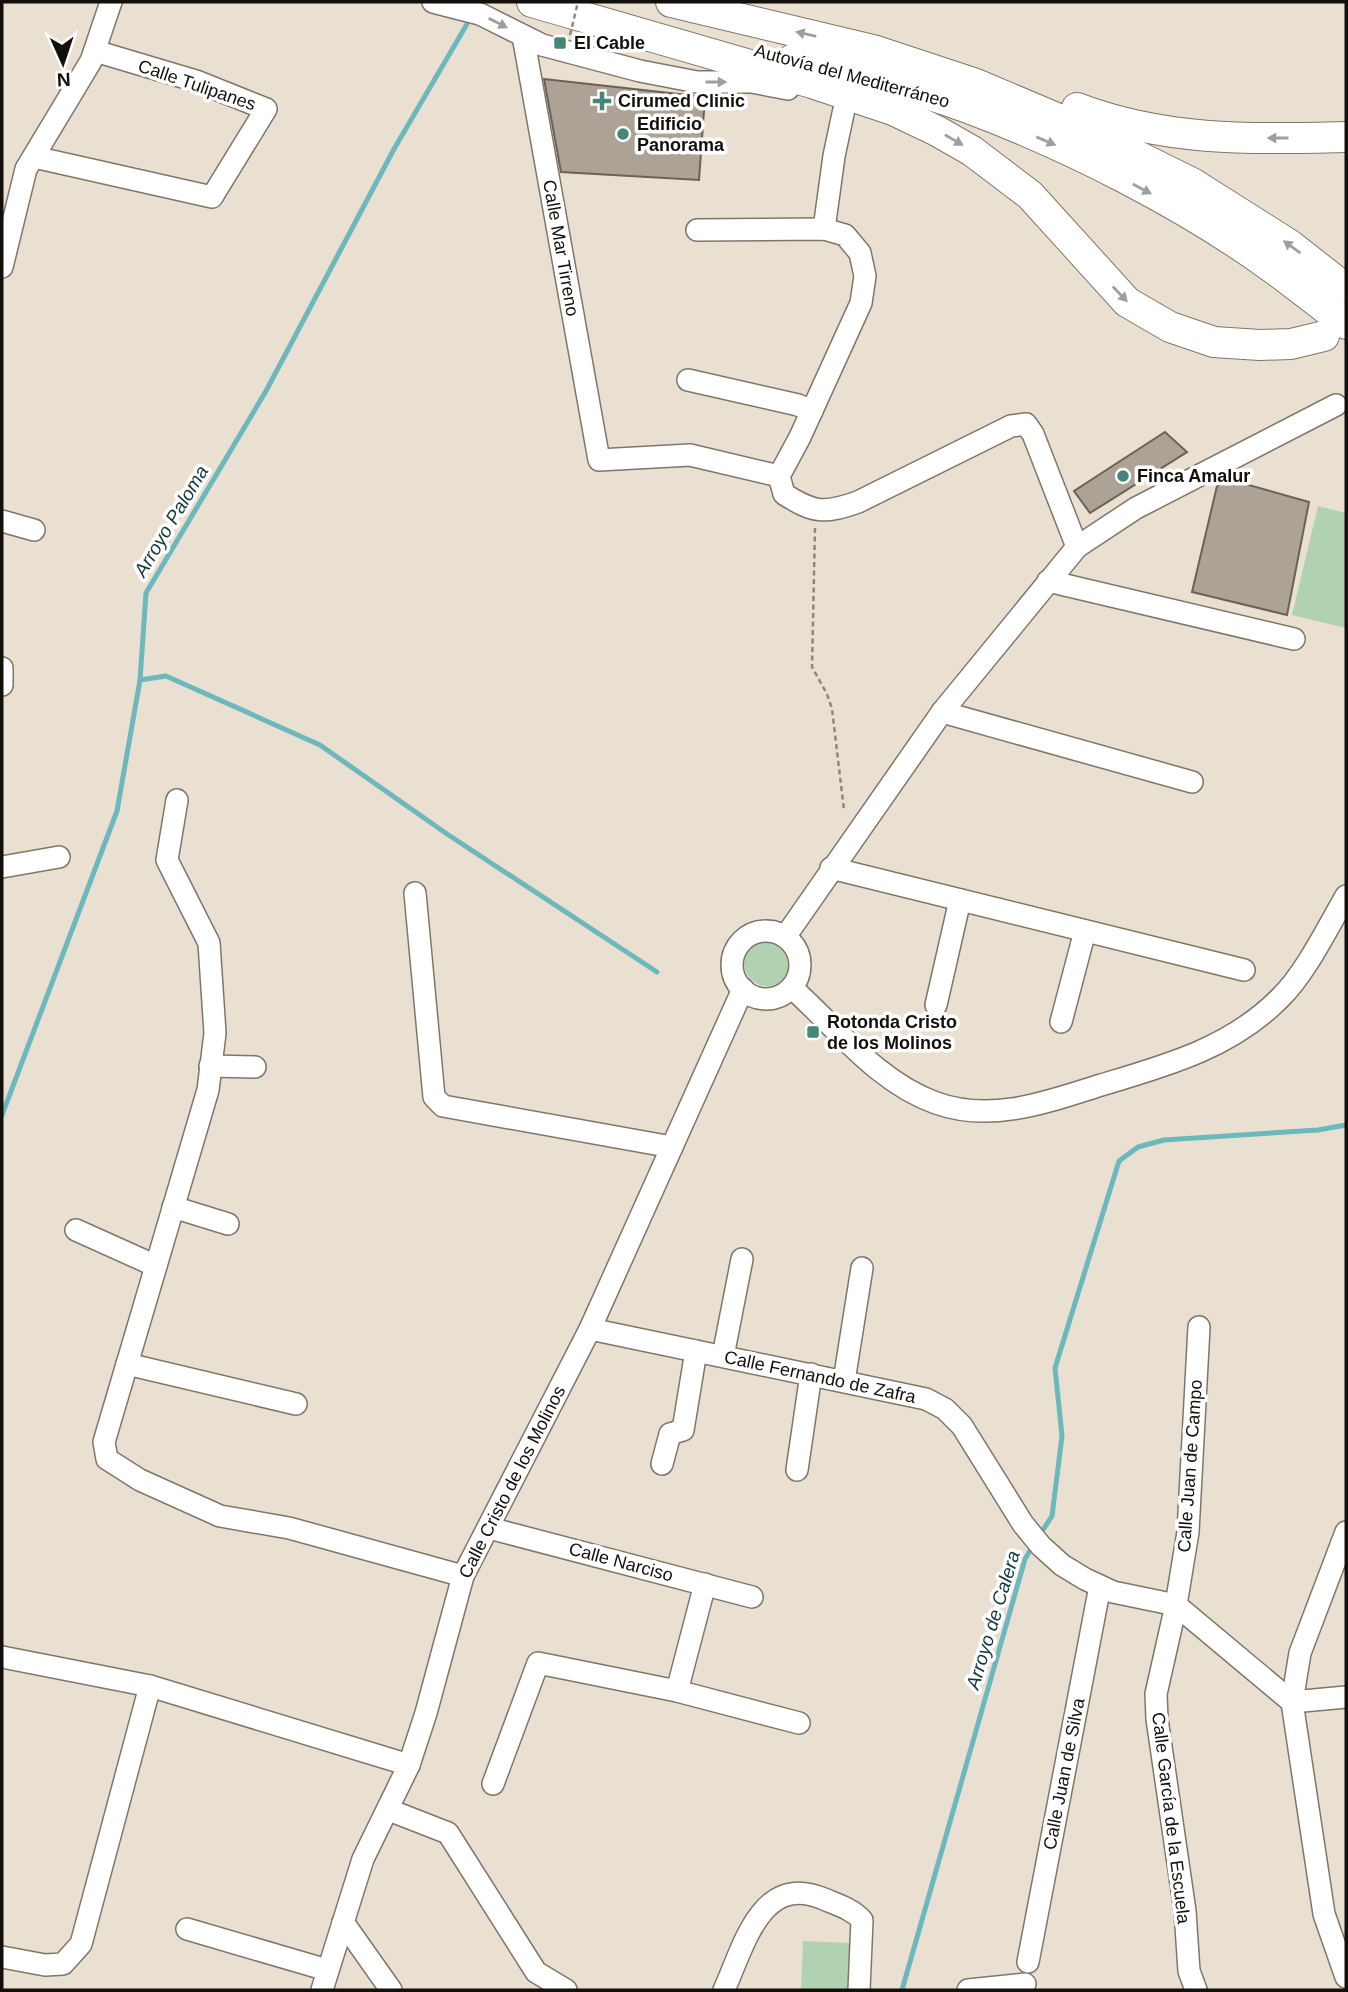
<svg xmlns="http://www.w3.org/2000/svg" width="1348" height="1992" viewBox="0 0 1348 1992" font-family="Arial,sans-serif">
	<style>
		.green { fill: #b1d2b0 }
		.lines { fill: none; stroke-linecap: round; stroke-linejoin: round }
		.stream { stroke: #6cb8bd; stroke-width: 5 }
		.building { fill: #aca396; stroke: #6b6256; stroke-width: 2 }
		.minor-casing { stroke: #7f766a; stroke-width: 24 }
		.highway-casing { stroke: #7f766a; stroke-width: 32 }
		.path { stroke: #8f877e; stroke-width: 2.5; stroke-dasharray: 5 3.5; stroke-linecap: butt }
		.minor { stroke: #fff; stroke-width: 21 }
		.highway { stroke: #fff; stroke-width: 30 }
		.path-bridge { stroke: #8f877e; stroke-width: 2.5; stroke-dasharray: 5 3.5; stroke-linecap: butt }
		.oneway { fill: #a19f9d }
		.poi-dot { fill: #448779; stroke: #fff; stroke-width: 2.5 }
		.labels { text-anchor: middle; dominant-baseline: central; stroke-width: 7; stroke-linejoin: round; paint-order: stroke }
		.poi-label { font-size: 18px; font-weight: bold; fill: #130f0b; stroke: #fff; text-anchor: start }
		.street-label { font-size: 18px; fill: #130f0b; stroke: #fff }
		.water-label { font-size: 19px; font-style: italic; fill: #12383a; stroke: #fff }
	</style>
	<rect width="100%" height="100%" fill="#eae0d2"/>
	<g class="green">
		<polygon points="1318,506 1346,513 1346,628 1292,615"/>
		<circle cx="767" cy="963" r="23"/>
		<polygon points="803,1941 851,1943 847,1990 801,1990"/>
	</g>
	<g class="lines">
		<g class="stream">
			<polyline points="140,680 166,676 320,745 447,834 657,972"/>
			<polyline points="2,1115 117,811 140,680 146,593 266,391 394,149 467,24"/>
			<polyline points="1039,1536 1052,1516 1062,1436 1055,1368 1119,1161 1138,1147 1164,1140 1318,1130 1346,1125"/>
			<polyline points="902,1990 1025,1559 1034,1544"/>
		</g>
	</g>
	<g class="building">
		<polygon points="544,79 705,97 699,180 561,172"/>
		<polygon points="1165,432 1187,452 1090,513 1074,491"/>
		<polygon points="1231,480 1309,502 1287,615 1192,592 1217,486"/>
	</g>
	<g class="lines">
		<g class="minor-casing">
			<g id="minor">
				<polyline points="433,2 480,14 542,45 640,71 697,82 752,82 788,89"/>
				<polyline points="523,36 599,460 690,455 779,476"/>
				<polyline points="34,157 212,197 266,109 196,81 95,51"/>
				<polyline points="824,229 834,156 847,95"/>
				<path d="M697,230L824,229L845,235L860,253L865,276L861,303L800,437L779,476L784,494C814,513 824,514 858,502L1011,426L1026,424L1033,434L1077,547"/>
				<polyline points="2,267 26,169 91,61 111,2"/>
				<polyline points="688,380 798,405 812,411"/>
				<polyline points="2,521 34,530"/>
				<polyline points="1048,581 1294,639"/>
				<polyline points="2,668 2,685"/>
				<polyline points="942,712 1192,782"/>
				<polyline points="177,800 167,860 209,943 215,1033 208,1090 104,1442 107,1459 140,1480 220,1516 289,1528 463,1576"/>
				<polyline points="2,867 59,857"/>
				<polyline points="831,868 1244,970"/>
				<polyline points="415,893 434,1097 443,1106 672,1147"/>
				<circle cx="766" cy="965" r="34"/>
				<polyline points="785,937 942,712 1077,547 1136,508 1336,405"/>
				<path d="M792,988C836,1027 877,1082 936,1103C992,1123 1047,1102 1101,1085C1165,1066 1231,1048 1280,998C1305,974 1328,927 1346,896"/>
				<polyline points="936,1005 960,900"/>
				<polyline points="1061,1022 1085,931"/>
				<polyline points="210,1066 255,1067"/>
				<polyline points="173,1207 228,1224"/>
				<polyline points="76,1230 156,1266"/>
				<polyline points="590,1329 926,1399 945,1409 962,1426 1023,1524 1041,1546 1062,1565 1085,1579 1113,1592 1176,1605 1292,1702 1346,1697"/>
				<polyline points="723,1356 742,1259"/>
				<polyline points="127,1364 296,1404"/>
				<polyline points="844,1381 862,1268"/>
				<polyline points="662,1464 670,1434 683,1430 696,1351"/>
				<polyline points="797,1470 811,1374"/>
				<polyline points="489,1528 752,1597"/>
				<polyline points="1346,1532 1300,1653 1292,1702 1324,1914 1346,1977"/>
				<polyline points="2,1657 150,1686 409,1765"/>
				<polyline points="677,1691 705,1584"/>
				<polyline points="493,1784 538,1663 677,1691 799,1723"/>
				<polyline points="389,1810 448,1833 536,1972 566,1990"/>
				<polyline points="343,1922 391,1990"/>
				<polyline points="187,1929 327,1970"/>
				<polyline points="2,1957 45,1965 63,1964 81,1944 150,1686"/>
				<polyline points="1028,1962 1100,1586"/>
				<polyline points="322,1990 363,1859 409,1765 426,1713 463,1576 590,1329 743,989"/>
				<path d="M724,1990C744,1946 761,1872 824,1899C838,1905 852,1909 862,1920L859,1990"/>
				<polyline points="968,1990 1025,1984"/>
				<polyline points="1196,1990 1189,1971 1185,1911 1157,1719 1156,1694 1176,1605 1188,1532 1199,1327"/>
			</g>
		</g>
		<g class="highway-casing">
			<g id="highway">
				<polyline points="532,2 812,83 893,110 937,131 972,151 1030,195 1127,302 1170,327 1214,342 1260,345 1291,344 1324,336"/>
				<polyline points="671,2 873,50 976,84 1087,131 1192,183 1290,245 1346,289"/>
				<path d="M793,59C852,73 911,87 968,108C1070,146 1186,205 1274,269C1299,287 1322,306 1346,324"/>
				<path d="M1077,108C1167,142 1252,139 1346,137"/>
			</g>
		</g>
		<polyline class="path" points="815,528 812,667 827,694 832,709 844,810"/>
		<use href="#minor" class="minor"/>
		<use href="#highway" class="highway"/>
		<polyline class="path-bridge" points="570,35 578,2"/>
	</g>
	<defs><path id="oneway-solid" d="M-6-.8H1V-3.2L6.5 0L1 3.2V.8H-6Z" transform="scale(1.75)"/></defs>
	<g class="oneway">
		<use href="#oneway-solid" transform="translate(498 23) rotate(27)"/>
		<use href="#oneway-solid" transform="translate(806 34) rotate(-167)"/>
		<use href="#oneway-solid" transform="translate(716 82)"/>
		<use href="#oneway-solid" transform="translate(1278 138) rotate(180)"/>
		<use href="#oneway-solid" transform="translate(954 140) rotate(30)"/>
		<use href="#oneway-solid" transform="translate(1046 141) rotate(23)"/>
		<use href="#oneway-solid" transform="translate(1142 189) rotate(28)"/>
		<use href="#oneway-solid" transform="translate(1292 247) rotate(-144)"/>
		<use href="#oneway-solid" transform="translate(1120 294) rotate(46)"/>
	</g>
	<g class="poi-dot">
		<rect x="553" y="36" width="14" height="14" rx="3.5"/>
		<path d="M598.5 90.5h7v7h7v7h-7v7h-7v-7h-7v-7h7z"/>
		<circle cx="623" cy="134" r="7"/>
		<circle cx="1123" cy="476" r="7"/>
		<rect x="806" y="1025" width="14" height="14" rx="3.5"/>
	</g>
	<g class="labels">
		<g class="poi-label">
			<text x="574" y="43">El Cable</text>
			<text x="618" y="101">Cirumed Clinic</text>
			<text x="637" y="124">Edificio<tspan x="637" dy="21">Panorama</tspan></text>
			<text x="1137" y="476">Finca Amalur</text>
			<text x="827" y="1022">Rotonda Cristo<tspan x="827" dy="21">de los Molinos</tspan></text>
		</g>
		<g class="street-label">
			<text transform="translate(852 76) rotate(15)">Autovía del Mediterráneo</text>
			<text transform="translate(197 85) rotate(19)">Calle Tulipanes</text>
			<text transform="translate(561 248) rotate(80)">Calle Mar Tirreno</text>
			<text transform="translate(820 1377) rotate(12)">Calle Fernando de Zafra</text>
			<text transform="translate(1190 1466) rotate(-86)">Calle Juan de Campo</text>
			<text transform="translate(512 1482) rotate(-63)">Calle Cristo de los Molinos</text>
			<text transform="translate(621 1562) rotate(15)">Calle Narciso</text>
			<text transform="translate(1064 1774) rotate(-79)">Calle Juan de Silva</text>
			<text transform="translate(1171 1818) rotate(83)">Calle García de la Escuela</text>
		</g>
		<g class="water-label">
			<text transform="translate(171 521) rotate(-59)">Arroyo Paloma</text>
			<text transform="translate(993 1620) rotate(-73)">Arroyo de Calera</text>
		</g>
	</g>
	<rect width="1348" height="1992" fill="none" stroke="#130f0b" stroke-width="7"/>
	<g transform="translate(63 63) rotate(177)" stroke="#ffffff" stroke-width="5" paint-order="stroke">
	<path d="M0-5L12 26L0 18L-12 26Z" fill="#130f0b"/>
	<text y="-10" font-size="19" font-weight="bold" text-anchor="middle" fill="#130f0b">N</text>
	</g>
</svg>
